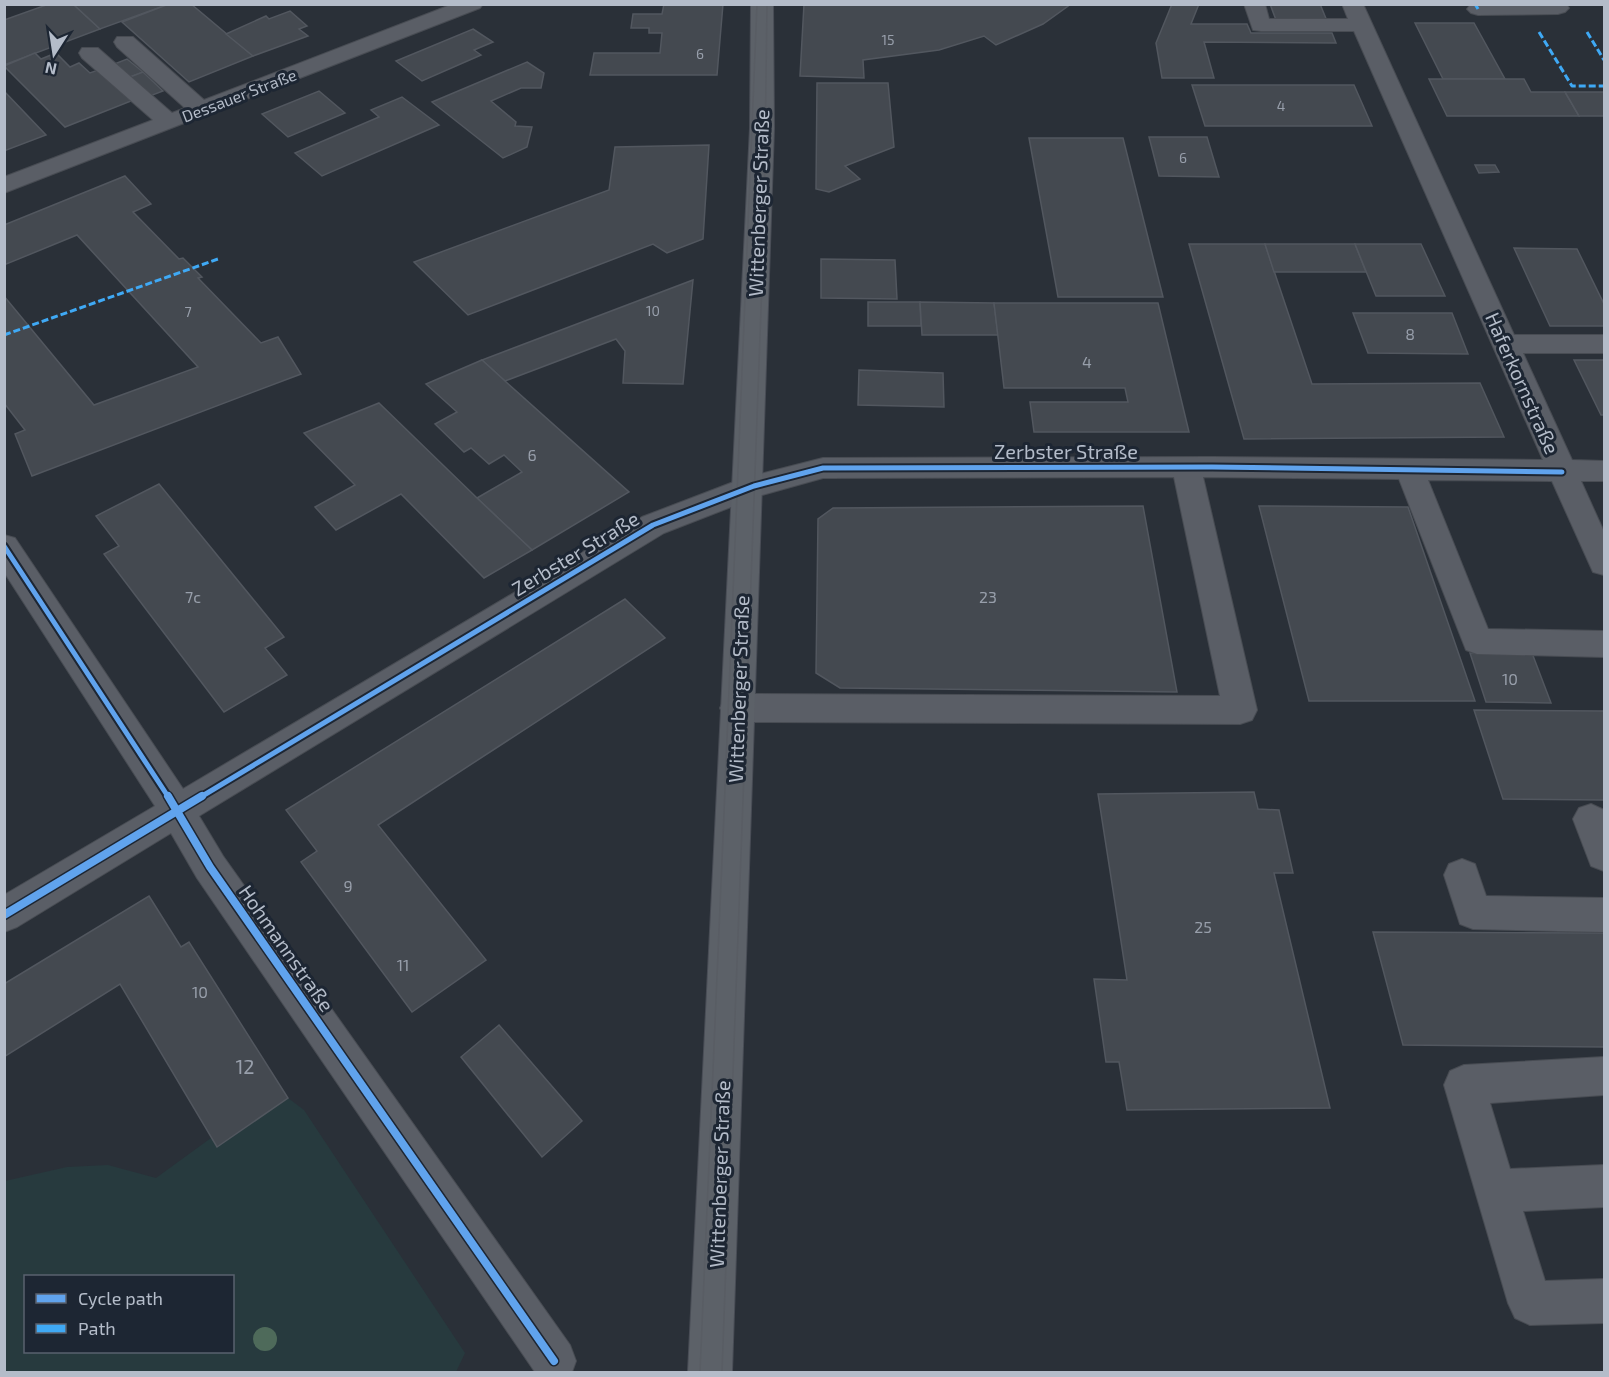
<svg xmlns="http://www.w3.org/2000/svg" width="1609" height="1377" viewBox="0 0 1609 1377" font-family="'Exo 2',sans-serif">
	<style>
		.green { fill: #273a3e; fill-rule: evenodd }
		.building { fill: #444950; stroke: #52575f; stroke-width: 1.5 }
		.lines { fill: none; stroke-linecap: round; stroke-linejoin: round }
		.minor-casing { stroke: #484c53; stroke-width: 2 }
		.major-casing { stroke: #484c55; stroke-width: 2 }
		.minor { fill: #5a5e66; fill-rule: evenodd }
		.major { fill: #5c6168; fill-rule: evenodd }
		.tram { stroke: #595d64; stroke-width: 1.5 }
		.quiet { stroke: #3fa9f5; stroke-width: 3; stroke-dasharray: 7 3; stroke-linecap: butt }
		.cycleway-far1-casing { stroke: #1d2633; stroke-width: 9 }
		.cycleway-casing { stroke: #1d2633; stroke-width: 11 }
		.cycleway-far1 { stroke: #60a3ed; stroke-width: 5 }
		.cycleway { stroke: #60a3ed; stroke-width: 8 }
		.tree { fill: #4e6a5a }
		.labels { text-anchor: middle; dominant-baseline: central; stroke-width: 6; stroke-linejoin: round; paint-order: stroke }
		.far-number-label { font-size: 14px; fill: #989fab }
		.far-street-label { font-size: 16px; fill: #b4bcc9; stroke: #1d2633 }
		.number-label { font-size: 16px; fill: #989fab }
		.street-label { font-size: 20px; fill: #b4bcc9; stroke: #1d2633 }
		.near-number-label { font-size: 20px; fill: #989fab }
	</style>
	<rect width="100%" height="100%" fill="#2a3038"/>
	<path class="green" d="M288,1098L304,1110L465,1353L456,1372H5V1181L67,1167L108,1165L156,1178L211,1138L217,1147ZM26,1276H232V1352H26Z"/>
	<g class="building">
		<polygon points="49,4 73,4 100,29 4,65 4,20"/>
		<polygon points="73,4 169,4 100,29"/>
		<polygon points="169,4 191,4 253,56 189,82 122,22"/>
		<polygon points="664,4 723,4 717,75 590,75 594,53 660,53 662,33 649,33 649,28 631,28 633,14 662,14"/>
		<polygon points="804,4 1071,4 1043,24 996,45 984,36 939,50 863,60 864,78 800,76"/>
		<polygon points="1172,4 1199,4 1191,24 1247,24 1251,33 1332,33 1336,43 1204,42 1214,78 1162,78 1156,43"/>
		<polygon points="1270,4 1320,4 1327,21 1276,20"/>
		<polygon points="290,11 307,26 299,29 308,36 253,56 226,34 266,16 269,19"/>
		<polygon points="1415,23 1474,23 1505,79 1443,79"/>
		<polygon points="473,29 493,42 474,50 481,55 422,81 396,61"/>
		<polygon points="35,53 41,59 56,53 70,67 79,63 90,73 98,70 131,101 65,127 4,66"/>
		<polygon points="127,59 143,72 130,77 112,65"/>
		<polygon points="527,62 544,73 541,88 521,88 491,101 516,122 515,126 532,127 527,147 503,158 432,102"/>
		<polygon points="143,72 163,91 150,96 130,77"/>
		<polygon points="1429,79 1524,79 1531,92 1565,92 1579,116 1447,116"/>
		<polygon points="817,83 888,83 894,147 845,166 860,179 829,192 816,189"/>
		<polygon points="1192,85 1354,85 1372,126 1205,126"/>
		<polygon points="4,91 46,135 4,151"/>
		<polygon points="319,91 345,113 288,137 262,114"/>
		<polygon points="1565,92 1604,92 1604,116 1579,116"/>
		<polygon points="402,97 439,125 322,176 295,153 379,117 371,110"/>
		<polygon points="1149,137 1207,137 1219,177 1159,176"/>
		<polygon points="1029,138 1123,138 1163,297 1058,297"/>
		<polygon points="709,145 703,239 667,253 653,244 468,315 414,262 609,190 615,147"/>
		<polygon points="1475,165 1495,165 1499,172 1479,173"/>
		<polygon points="125,176 151,204 133,212 179,259 183,258 202,277 198,278 261,343 278,337 301,374 32,476 15,434 25,430 4,403 4,296 94,405 198,367 77,235 4,265 4,225"/>
		<polygon points="1189,244 1265,244 1312,384 1480,383 1504,437 1244,439"/>
		<polygon points="1265,244 1355,244 1366,272 1274,272"/>
		<polygon points="1355,244 1421,244 1445,296 1376,296"/>
		<polygon points="1514,248 1577,249 1604,304 1604,326 1550,326"/>
		<polygon points="821,259 895,260 897,299 821,298"/>
		<polygon points="693,280 683,384 623,383 625,351 616,339 505,381 482,360"/>
		<polygon points="868,302 920,302 921,326 868,326"/>
		<polygon points="920,302 994,303 998,335 922,335"/>
		<polygon points="994,303 1158,303 1189,432 1034,432 1030,402 1128,402 1125,388 1004,388"/>
		<polygon points="1353,313 1452,313 1468,354 1368,353"/>
		<polygon points="482,360 505,381 629,492 532,550 477,498 522,472 504,455 489,464 471,448 464,452 435,424 457,412 426,384"/>
		<polygon points="1574,360 1604,360 1604,415 1601,415"/>
		<polygon points="859,370 943,373 944,407 858,405"/>
		<polygon points="379,403 477,498 532,550 484,578 401,494 336,530 315,507 355,485 304,433"/>
		<polygon points="159,484 284,637 265,648 287,675 224,712 104,554 119,546 96,516"/>
		<polygon points="1143,506 1177,692 840,688 816,673 818,519 833,508"/>
		<polygon points="1259,506 1408,507 1475,701 1309,701"/>
		<polygon points="625,599 665,638 378,825 486,960 412,1012 301,862 317,851 286,810"/>
		<polygon points="1470,653 1532,653 1551,703 1486,702"/>
		<polygon points="1474,710 1604,711 1604,800 1503,799"/>
		<polygon points="1254,792 1258,809 1279,810 1293,873 1274,873 1330,1108 1127,1110 1119,1062 1106,1062 1094,979 1127,980 1098,794"/>
		<polygon points="149,896 181,947 189,942 288,1098 217,1147 120,984 4,1057 4,984"/>
		<polygon points="1373,932 1604,933 1604,1047 1403,1045"/>
		<polygon points="499,1025 582,1121 542,1157 461,1057"/>
	</g>
	<g class="lines">
		<g class="minor-casing">
			<g id="minor">
				<polygon points="453,4 483,4 480,8 4,193 4,177 153,120 82,58 79,53 82,48 98,48 172,113 185,108 117,47 114,42 117,37 133,37 204,100"/>
				<polygon points="1244,4 1265,4 1269,19 1348,19 1342,4 1363,4 1514,335 1604,335 1604,353 1523,353 1572,460 1604,461 1604,481 1581,481 1604,532 1604,575 1593,572 1552,481 1428,480 1488,629 1604,631 1604,657 1477,654 1466,650 1399,479 1203,477 1257,710 1252,720 1240,724 737,722 725,718 720,708 725,698 737,694 1220,696 1174,477 823,478 762,495 664,533 199,816 223,856 570,1345 576,1361 572,1372 535,1372 197,878 171,833 17,927 4,932 4,895 155,806 4,572 4,535 15,538 183,789 642,517 744,478 823,458 1212,457 1543,460 1354,31 1261,31 1253,30"/>
				<polygon points="1471,4 1566,4 1569,8 1565,12 1558,14 1478,15 1471,13 1467,9"/>
				<polygon points="1591,804 1604,810 1604,871 1591,866 1573,819 1579,808"/>
				<polygon points="1462,859 1475,864 1486,896 1604,898 1604,932 1473,929 1460,924 1444,875 1449,864"/>
				<polygon points="1604,1057 1604,1095 1490,1103 1510,1169 1604,1165 1604,1207 1523,1211 1545,1281 1604,1279 1604,1323 1530,1325 1515,1318 1508,1303 1444,1085 1450,1071 1464,1065"/>
			</g>
		</g>
		<g class="major-casing">
			<polygon id="major" points="751,4 773,4 774,128 732,1372 688,1372 750,128"/>
		</g>
		<use href="#minor" class="minor"/>
		<use href="#major" class="major"/>
		<g class="tram">
			<path d="M700,1372C718,916 742,460 757,4"/>
			<polyline points="722,1372 764,227 767,4"/>
		</g>
		<g class="quiet">
			<polyline points="1475,4 1478,9"/>
			<polyline points="1539,32 1572,86 1604,86"/>
			<polyline points="1587,32 1604,60"/>
			<polyline points="4,335 218,259"/>
		</g>
		<g class="cycleway-far1-casing">
			<g id="cycleway-far1">
				<polyline points="4,546 169,798"/>
				<polyline points="199,798 653,525 754,486 823,468 1212,467 1562,472"/>
			</g>
		</g>
		<g class="cycleway-casing">
			<g id="cycleway">
				<polyline points="168,796 210,867 554,1361"/>
				<polyline points="4,915 202,796"/>
			</g>
		</g>
		<use href="#cycleway-far1" class="cycleway-far1"/>
		<use href="#cycleway" class="cycleway"/>
	</g>
	<circle class="tree" cx="265" cy="1339" r="12"/>
	<g class="labels">
		<g class="far-number-label">
			<text x="888" y="39">15</text>
			<text x="700" y="53">6</text>
			<text x="1281" y="105">4</text>
			<text x="1183" y="157">6</text>
			<text x="653" y="310">10</text>
			<text x="188" y="311">7</text>
		</g>
		<g class="far-street-label">
			<text transform="translate(239 95) rotate(-21)">Dessauer Straße</text>
		</g>
		<g class="number-label">
			<text x="1410" y="333">8</text>
			<text x="1087" y="361">4</text>
			<text x="532" y="454">6</text>
			<text x="193" y="596">7c</text>
			<text x="988" y="596">23</text>
			<text x="1510" y="678">10</text>
			<text x="348" y="885">9</text>
			<text x="1203" y="926">25</text>
			<text x="403" y="964">11</text>
			<text x="200" y="991">10</text>
		</g>
		<g class="street-label">
			<text transform="translate(758 203) rotate(-88)">Wittenberger Straße</text>
			<text transform="translate(1523 383) rotate(66)">Haferkornstraße</text>
			<text x="1066" y="451">Zerbster Straße</text>
			<text transform="translate(575 553) rotate(-31)">Zerbster Straße</text>
			<text transform="translate(738 689) rotate(-88)">Wittenberger Straße</text>
			<text transform="translate(287 948) rotate(55)">Hohmannstraße</text>
			<text transform="translate(719 1174) rotate(-88)">Wittenberger Straße</text>
		</g>
		<g class="near-number-label">
			<text x="245" y="1066">12</text>
		</g>
	</g>
	<rect width="1609" height="1377" fill="none" stroke="#b4bcc9" stroke-width="12"/>
	<rect x="24" y="1275" width="210" height="78" fill="#1d2633" stroke="#59626f" stroke-width="1.5"/>
	<rect x="36" y="1294" width="30" height="9" fill="#60a3ed" stroke="#59626f" stroke-width="1.5"/>
	<text x="78" y="1305" font-size="18" fill="#b4bcc9">Cycle path</text>
	<rect x="36" y="1324" width="30" height="9" fill="#3fa9f5" stroke="#59626f" stroke-width="1.5"/>
	<text x="78" y="1335" font-size="18" fill="#b4bcc9">Path</text>
	<g transform="translate(54 54) rotate(192)" stroke="#1d2633" stroke-width="4.5" paint-order="stroke">
	<path d="M0-4.5L10 22L0 15L-10 22Z" fill="#b4bcc9"/>
	<text y="-9" font-size="16" font-weight="bold" text-anchor="middle" fill="#b4bcc9">N</text>
	</g>
</svg>
